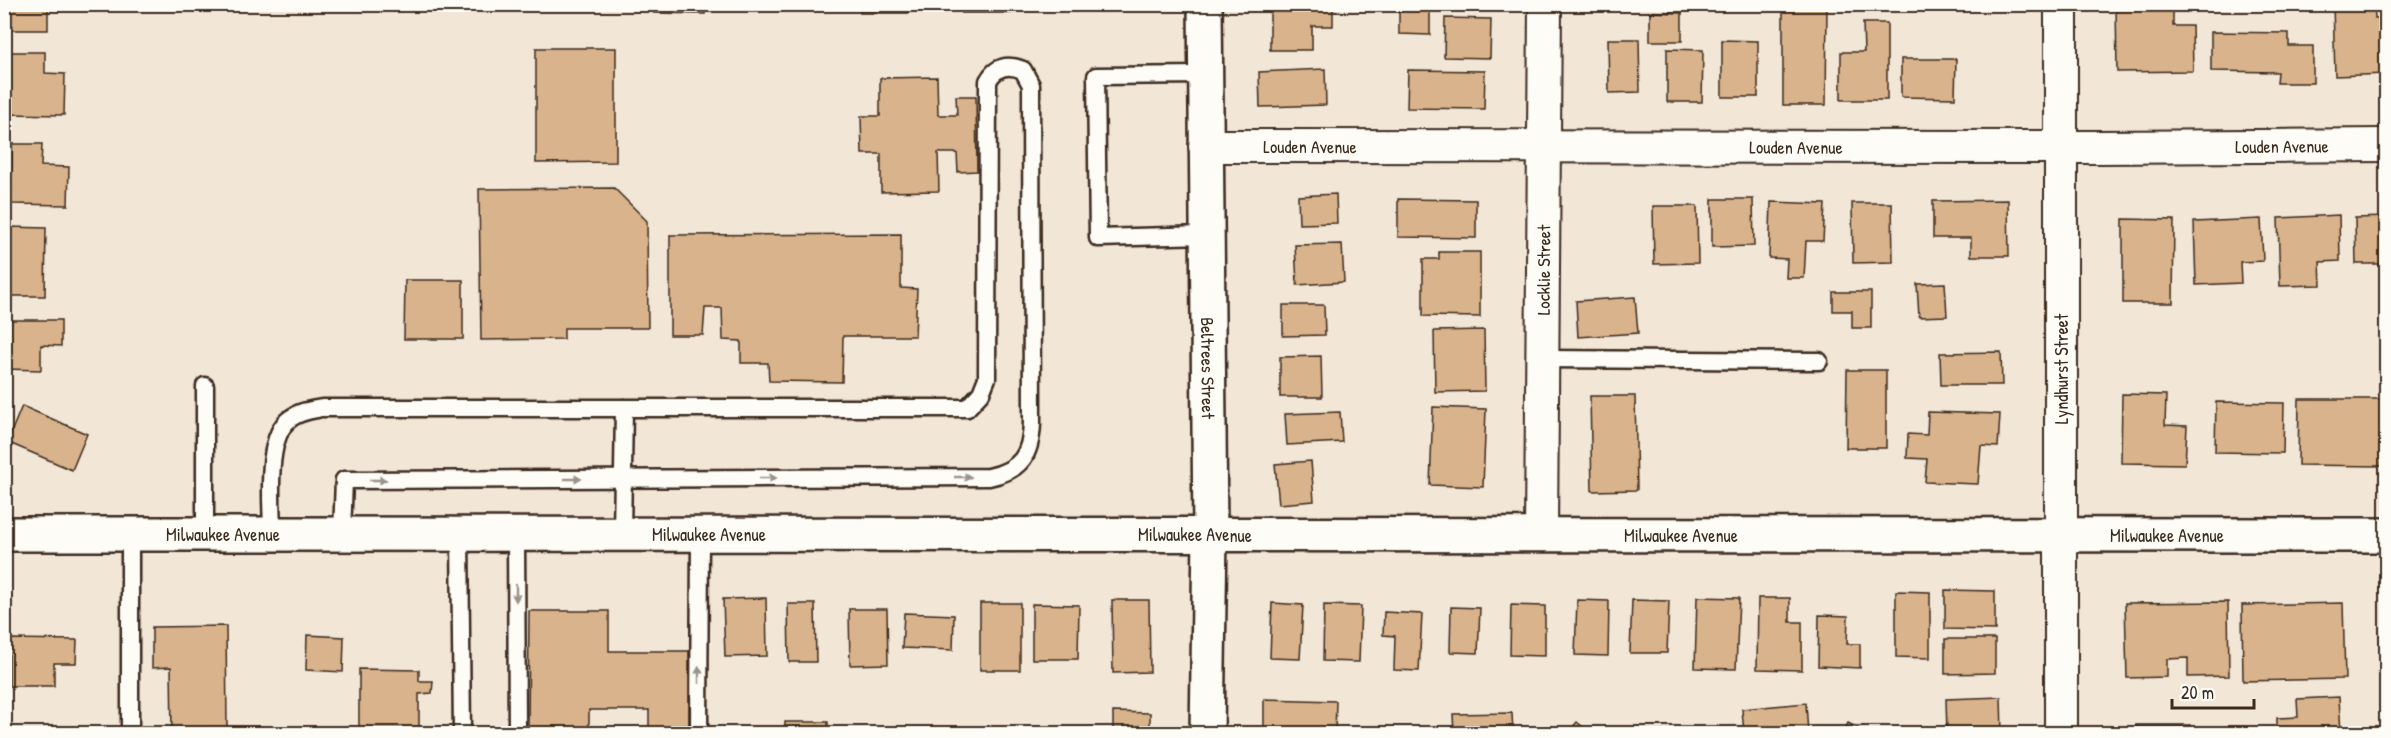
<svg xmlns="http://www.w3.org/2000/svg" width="2391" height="738" viewBox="0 0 2391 738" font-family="'Patrick Hand',sans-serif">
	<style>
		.building { fill: #d9b38b; stroke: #3b2a1e; stroke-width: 1.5 }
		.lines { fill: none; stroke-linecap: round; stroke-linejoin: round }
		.service-casing { stroke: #3b2a1e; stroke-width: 21 }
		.minor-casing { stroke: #3b2a1e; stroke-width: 36 }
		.tertiary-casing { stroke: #3b2a1e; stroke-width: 38 }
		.service { stroke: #fdfcf7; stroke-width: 16 }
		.minor { stroke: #fdfcf7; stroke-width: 32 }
		.tertiary { stroke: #fdfcf7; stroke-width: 33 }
		.oneway { fill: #9c938a }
		.labels { text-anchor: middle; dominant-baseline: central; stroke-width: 4.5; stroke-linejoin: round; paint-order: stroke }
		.street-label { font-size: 18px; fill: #3b2a1e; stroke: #fdfcf7 }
	</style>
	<rect width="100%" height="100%" fill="#f2e6d7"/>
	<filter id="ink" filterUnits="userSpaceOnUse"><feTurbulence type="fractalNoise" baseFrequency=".0167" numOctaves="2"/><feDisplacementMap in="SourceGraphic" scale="12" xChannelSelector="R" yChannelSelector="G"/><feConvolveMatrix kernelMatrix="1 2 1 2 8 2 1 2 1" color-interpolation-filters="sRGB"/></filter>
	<g filter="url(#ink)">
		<g class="building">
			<polygon points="5,4 69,4 69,8 48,8 48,30 5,30"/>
			<polygon points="654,4 705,4 705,14 654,13"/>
			<polygon points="757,4 808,4 808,11 757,10"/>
			<rect x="860" y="4" width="49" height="9"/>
			<rect x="962" y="4" width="49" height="9"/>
			<polygon points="1270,4 1333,4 1333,26 1312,26 1312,50 1270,50"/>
			<polygon points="1783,4 1827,4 1826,105 1783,105"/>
			<polygon points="2173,4 2173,26 2192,26 2193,71 2117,72 2116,5"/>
			<polygon points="2333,4 2374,4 2375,18 2386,18 2386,74 2335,76"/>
			<polygon points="1399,6 1430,6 1430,35 1399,34"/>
			<polygon points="1650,12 1682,13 1682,41 1650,41"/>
			<polygon points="1445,18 1491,19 1490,58 1444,57"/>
			<polygon points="1863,23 1887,23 1887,100 1841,100 1841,52 1864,52"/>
			<polygon points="2211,32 2289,33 2289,46 2313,46 2313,83 2277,83 2278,72 2211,71"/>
			<polygon points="1608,39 1639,39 1640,92 1609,93"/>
			<polygon points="1722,40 1758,41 1758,97 1722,97"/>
			<polygon points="536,48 616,48 616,162 536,163"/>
			<polygon points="1667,49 1703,50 1702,102 1667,102"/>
			<polygon points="6,52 45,52 45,73 65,74 64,115 5,114"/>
			<polygon points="1901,59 1956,59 1955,98 1901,97"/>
			<polygon points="1325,69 1326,105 1260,107 1259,72"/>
			<polygon points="1408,70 1485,71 1484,109 1407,108"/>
			<polygon points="937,77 938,115 957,115 956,96 976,96 977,171 958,172 957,153 938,153 939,191 881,192 881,154 862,154 861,116 880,116 880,78"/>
			<polygon points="12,144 42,144 41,166 69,167 68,205 11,204"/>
			<polygon points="614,188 647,221 648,328 564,328 564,339 481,340 479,189"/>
			<polygon points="1336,194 1337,223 1299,224 1298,196"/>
			<polygon points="1398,199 1476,200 1476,238 1398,237"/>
			<polygon points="1712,199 1753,199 1754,246 1712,247"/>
			<polygon points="2008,200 2009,256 1971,256 1971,238 1933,238 1933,201"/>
			<polygon points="1771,202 1825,204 1823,241 1806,241 1804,278 1786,278 1787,259 1769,258"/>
			<polygon points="1852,203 1892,203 1893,262 1853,263"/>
			<polygon points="1653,206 1697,206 1698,263 1654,264"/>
			<polygon points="2339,215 2340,261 2320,262 2321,285 2280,286 2278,218"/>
			<polygon points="2386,217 2386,264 2356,264 2355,218"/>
			<polygon points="2123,219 2174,220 2173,303 2123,303"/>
			<polygon points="2261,219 2263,261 2240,262 2241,283 2196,285 2194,222"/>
			<polygon points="8,227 46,228 45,296 7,296"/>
			<polygon points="901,234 901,288 917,289 915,336 843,336 842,382 769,381 768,363 741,363 741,341 723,340 722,308 705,308 703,335 670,335 670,235"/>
			<polygon points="1342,244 1344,282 1297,285 1295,245"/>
			<polygon points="1439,252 1480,252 1480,317 1423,316 1423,259 1439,259"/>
			<polygon points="405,280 463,280 463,339 404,339"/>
			<polygon points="1945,283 1947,316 1919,317 1917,284"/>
			<polygon points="1833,292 1871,292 1871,328 1852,328 1852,311 1833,311"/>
			<polygon points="1635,297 1638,333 1578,337 1576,301"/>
			<polygon points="1283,305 1324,305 1325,335 1283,336"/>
			<polygon points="4,320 61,320 61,346 41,345 41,370 4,369"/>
			<polygon points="1484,330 1485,391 1435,392 1434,331"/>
			<polygon points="2001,352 2002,385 1941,385 1940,353"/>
			<polygon points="1321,356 1322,397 1280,397 1280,357"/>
			<polygon points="1847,370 1886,370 1886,448 1846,448"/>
			<polygon points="2122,394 2166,395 2165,425 2187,426 2185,464 2121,463"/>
			<polygon points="1590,396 1635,396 1637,490 1592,491"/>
			<polygon points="2299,399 2382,399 2382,466 2298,465"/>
			<polygon points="2216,402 2284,403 2283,453 2215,452"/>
			<polygon points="22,406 87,434 72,470 7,442"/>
			<polygon points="1433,407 1486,409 1483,487 1430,485"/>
			<polygon points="1340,412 1342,442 1287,445 1285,414"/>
			<polygon points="1928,412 2000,414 1998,447 1981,446 1978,484 1925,482 1927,459 1907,458 1908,434 1927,435"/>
			<polygon points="1311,461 1314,501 1279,504 1275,464"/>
			<polygon points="1945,590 1995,591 1995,630 1945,629"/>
			<polygon points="1896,591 1930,592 1930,658 1896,657"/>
			<polygon points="1697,597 1739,598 1736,669 1695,668"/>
			<polygon points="766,598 767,656 725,657 723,599"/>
			<polygon points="1758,598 1790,598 1790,622 1802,622 1802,670 1757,669"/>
			<polygon points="1112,600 1149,600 1150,672 1113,673"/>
			<polygon points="1577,600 1609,601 1608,656 1575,655"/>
			<polygon points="1632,600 1669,601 1667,653 1630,653"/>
			<polygon points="2228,602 2229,676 2188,677 2188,658 2167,659 2167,677 2127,678 2125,603"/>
			<rect x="980" y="603" width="40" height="67"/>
			<polygon points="1272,603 1303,605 1300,659 1270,658"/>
			<polygon points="2343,603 2345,679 2243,681 2242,605"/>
			<polygon points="788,604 815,604 816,662 789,662"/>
			<polygon points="1032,604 1079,605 1078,659 1032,659"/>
			<polygon points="1324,605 1361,606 1359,662 1323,661"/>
			<polygon points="1511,605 1545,606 1545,656 1510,655"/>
			<polygon points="1451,607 1480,608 1478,653 1450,652"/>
			<polygon points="849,609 887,609 888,664 850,665"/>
			<polygon points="529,611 609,611 609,651 689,651 689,734 649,734 649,710 589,710 589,734 528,734"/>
			<polygon points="1384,612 1422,614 1419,671 1394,670 1395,636 1383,635"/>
			<polygon points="904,613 954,615 953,650 902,648"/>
			<polygon points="1819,615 1848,616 1847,644 1860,644 1860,668 1818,666"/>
			<polygon points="226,626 227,727 209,727 209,734 172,734 171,667 152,668 152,627"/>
			<polygon points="307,635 344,637 343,672 306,670"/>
			<polygon points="9,639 77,640 76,663 54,663 54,686 9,686"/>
			<polygon points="1945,639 1995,639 1995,673 1945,674"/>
			<polygon points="359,669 419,670 419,681 433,681 432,693 419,694 419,734 359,734"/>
			<polygon points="2001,697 2002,734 1947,734 1946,699"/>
			<polygon points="2339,697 2341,734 2277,734 2277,718 2298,717 2297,699"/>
			<polygon points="1264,699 1336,701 1335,734 1264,734"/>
			<polygon points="1806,703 1808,734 1744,734 1742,709"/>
			<polygon points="1113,712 1150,713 1150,734 1113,734"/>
			<polygon points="1512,713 1513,734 1454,734 1453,714"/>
			<rect x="785" y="722" width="43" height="12"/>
			<polygon points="1577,722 1591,734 1567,734"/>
			<polygon points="1848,723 1869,734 1843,734"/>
			<rect x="2136" y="725" width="54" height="9"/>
			<polygon points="1685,728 1689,734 1676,734"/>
			<rect x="1035" y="730" width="37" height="4"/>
		</g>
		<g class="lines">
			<g class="service-casing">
				<g id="service">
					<polyline points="1205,75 1096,76 1098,238 1206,235"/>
					<polyline points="1542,359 1819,361"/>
					<polyline points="205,386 205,534"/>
					<path d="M272,534C272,504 264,436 291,418C300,411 311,410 322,408H967L981,393L987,378L988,81C996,66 1008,64 1023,70L1031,85L1032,423C1031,455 1021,470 989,477L344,480L342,534"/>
					<polyline points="460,534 462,734"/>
					<polyline points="516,534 517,734"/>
					<polyline points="622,534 624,408"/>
					<polyline points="130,734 130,534"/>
					<polyline points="699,734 700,534"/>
				</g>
			</g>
			<g class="minor-casing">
				<g id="minor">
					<polyline points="2061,4 2061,734"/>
					<path id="s1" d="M1205,146L2097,147L2386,145"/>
					<path id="s2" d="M1541,534L1545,4"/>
				</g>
			</g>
			<g class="tertiary-casing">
				<g id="tertiary">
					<path id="s3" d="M1205,4L1210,534L1207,734"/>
					<path id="s4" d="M4,534L2386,535"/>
				</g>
			</g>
			<use href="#service" class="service"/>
			<use href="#minor" class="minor"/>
			<use href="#tertiary" class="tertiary"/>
		</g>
		<defs><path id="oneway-solid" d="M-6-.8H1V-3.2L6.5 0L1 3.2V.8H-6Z" transform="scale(1.5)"/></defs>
		<g class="oneway">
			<use href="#oneway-solid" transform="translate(963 477)"/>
			<use href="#oneway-solid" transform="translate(768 478)"/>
			<use href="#oneway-solid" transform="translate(573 479)"/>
			<use href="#oneway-solid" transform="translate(378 480)"/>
			<use href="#oneway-solid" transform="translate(516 593) rotate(90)"/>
			<use href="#oneway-solid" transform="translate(699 675) rotate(-90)"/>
		</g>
	</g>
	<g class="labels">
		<g class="street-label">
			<text stroke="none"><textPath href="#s1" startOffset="1077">Louden Avenue</textPath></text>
			<text stroke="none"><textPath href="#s1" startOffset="105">Louden Avenue</textPath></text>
			<text stroke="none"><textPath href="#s1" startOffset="591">Louden Avenue</textPath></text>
			<text stroke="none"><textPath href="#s2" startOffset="264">Locklie Street</textPath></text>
			<text stroke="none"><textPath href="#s3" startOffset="364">Beltrees Street</textPath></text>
			<text transform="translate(2061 369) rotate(-90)">Lyndhurst Street</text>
			<text stroke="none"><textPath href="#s4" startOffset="219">Milwaukee Avenue</textPath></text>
			<text stroke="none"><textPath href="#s4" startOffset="705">Milwaukee Avenue</textPath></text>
			<text stroke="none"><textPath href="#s4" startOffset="1191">Milwaukee Avenue</textPath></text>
			<text stroke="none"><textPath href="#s4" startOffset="1677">Milwaukee Avenue</textPath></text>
			<text stroke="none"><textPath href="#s4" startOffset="2163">Milwaukee Avenue</textPath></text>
		</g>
	</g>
	<rect width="2391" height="738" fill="none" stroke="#fdfcf7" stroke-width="24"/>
	<rect x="12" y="12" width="2367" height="714" fill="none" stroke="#3b2a1e" stroke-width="2" filter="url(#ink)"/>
	<path d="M2172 699v9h82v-9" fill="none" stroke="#3b2a1e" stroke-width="3"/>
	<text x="2181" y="699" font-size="18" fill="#3b2a1e" stroke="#fdfcf7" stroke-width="4.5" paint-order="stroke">20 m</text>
</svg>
